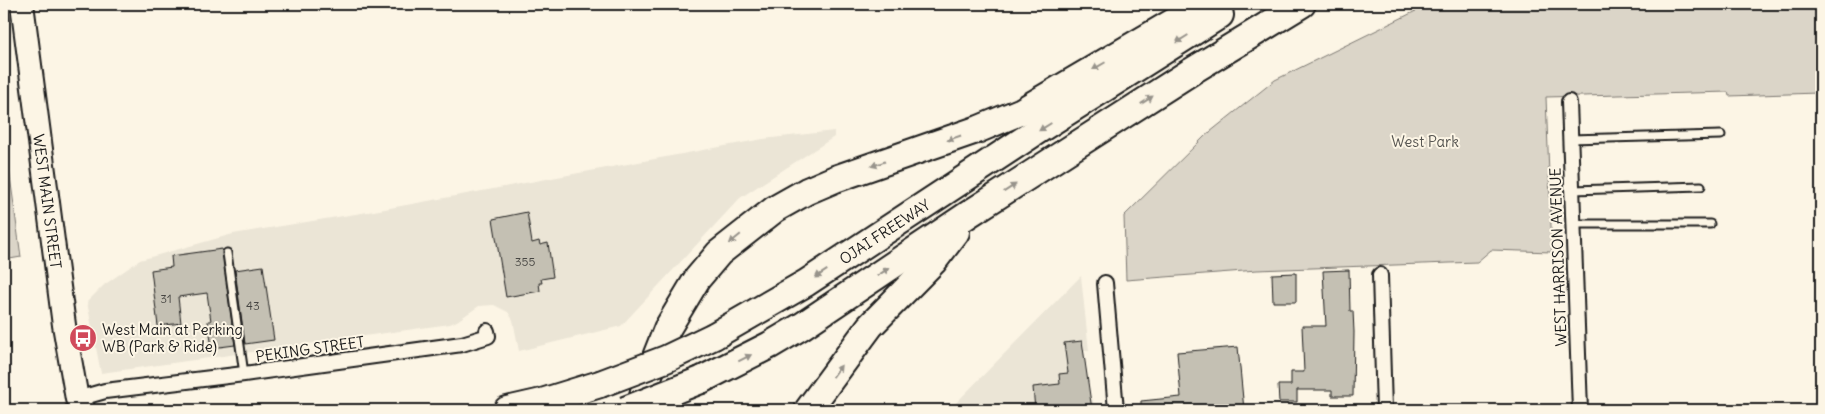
<svg xmlns="http://www.w3.org/2000/svg" width="1825" height="414" viewBox="0 0 1825 414" font-family="Delius,sans-serif">
	<style>
		.built { fill: #ebe5d6 }
		.green { fill: #dbd5c8; stroke: #7c7872 }
		.building { fill: #c4c0b3; stroke: #1c1c1c }
		.lines { fill: none; stroke-linecap: round; stroke-linejoin: round }
		.service-casing { stroke: #1c1c1c; stroke-width: 11 }
		.minor-casing { stroke: #1c1c1c; stroke-width: 18 }
		.primary-casing { stroke: #1c1c1c; stroke-width: 26 }
		.motorway-casing { stroke: #1c1c1c; stroke-width: 30 }
		.service { stroke: #fcf5e5; stroke-width: 7 }
		.minor { stroke: #fcf5e5; stroke-width: 14 }
		.primary { stroke: #fcf5e5; stroke-width: 22 }
		.motorway { stroke: #fcf5e5; stroke-width: 26 }
		.motorway-bridge-casing { stroke: #1c1c1c; stroke-width: 30; stroke-linecap: butt }
		.motorway-bridge { stroke: #fcf5e5; stroke-width: 26 }
		.oneway { fill: #97938b }
		.labels { text-anchor: middle; dominant-baseline: central; stroke-width: 4; stroke-linejoin: round; paint-order: stroke }
		.number-label { font-size: 12px; fill: #464542 }
		.park-label { font-size: 15px; fill: #555450; stroke: #fcf5e5 }
		.street-label { font-size: 15px; fill: #1c1c1c; stroke: #fcf5e5 }
		.poi-label { font-size: 15px; fill: #1c1c1c; stroke: #fcf5e5; text-anchor: start }
	</style>
	<rect width="100%" height="100%" fill="#fcf5e5"/>
	<filter id="ink" filterUnits="userSpaceOnUse"><feTurbulence type="fractalNoise" baseFrequency=".02" numOctaves="2"/><feDisplacementMap in="SourceGraphic" scale="10" xChannelSelector="R" yChannelSelector="G"/><feConvolveMatrix kernelMatrix="1 2 1 2 8 2 1 2 1" color-interpolation-filters="sRGB"/></filter>
	<g filter="url(#ink)">
		<g class="built">
			<polygon points="834,131 834,137 740,198 621,326 519,351 513,320 508,312 494,305 479,306 457,321 450,324 101,373 87,302 104,285 140,260 233,234 374,211 763,139"/>
			<polygon points="1081,276 1089,351 1084,351 1089,400 1093,399 1094,410 949,410"/>
		</g>
		<g class="green">
			<polygon points="1430,4 1821,4 1821,41 1817,52 1818,93 1729,96 1728,92 1546,97 1552,252 1491,250 1477,262 1257,270 1126,280 1124,216 1205,136 1275,80"/>
			<polygon points="4,132 21,257 4,260 4,131"/>
		</g>
		<g class="building">
			<polygon points="527,212 532,243 539,241 540,245 548,243 553,277 541,279 542,283 539,283 540,291 506,297 493,219"/>
			<polygon points="222,249 235,345 212,348 208,321 211,321 207,293 178,297 181,323 158,326 151,270 172,267 171,256"/>
			<polygon points="263,266 274,340 245,344 235,270"/>
			<polygon points="1349,270 1350,311 1353,311 1354,332 1353,396 1332,396 1332,390 1297,390 1297,402 1279,402 1278,385 1291,385 1291,372 1304,372 1302,326 1326,326 1323,271"/>
			<polygon points="1296,273 1296,302 1273,302 1272,274"/>
			<polygon points="1082,341 1092,410 1063,410 1062,408 1035,410 1033,387 1060,384 1059,374 1068,373 1064,343"/>
			<polygon points="1238,347 1244,410 1141,410 1141,401 1181,397 1177,352"/>
		</g>
		<g class="lines">
			<g class="service-casing">
				<g id="service">
					<polyline points="1570,139 1721,135"/>
					<polyline points="1573,190 1701,186"/>
					<polyline points="1574,224 1710,224"/>
					<polyline points="227,253 244,374"/>
				</g>
			</g>
			<g class="minor-casing">
				<g id="minor">
					<polyline points="1569,102 1580,410"/>
					<polyline points="1380,275 1384,410"/>
					<polyline points="1105,283 1116,410"/>
					<polyline points="77,399 105,391 244,374 462,344 488,336 487,331"/>
				</g>
			</g>
			<g class="primary-casing">
				<g id="primary">
					<path id="s1" d="M22,4L64,325L77,399L84,410"/>
				</g>
			</g>
			<g class="motorway-casing">
				<g id="motorway">
					<path id="s2" d="M714,336L806,283L1037,131L1220,15"/>
					<polyline points="701,380 770,345 802,326 969,214 1192,71 1302,4"/>
					<polyline points="507,410 542,402 600,384"/>
					<polyline points="639,410 648,377 667,329 697,279 719,253 775,209 807,191 835,179 979,129 1022,111 1187,14 1220,4"/>
					<polyline points="808,410 870,326 933,262 956,232"/>
				</g>
			</g>
			<use href="#service" class="service"/>
			<use href="#minor" class="minor"/>
			<use href="#primary" class="primary"/>
			<use href="#motorway" class="motorway"/>
			<g class="motorway-bridge-casing">
				<g id="motorway-bridge">
					<polyline points="600,384 666,359 714,336"/>
					<polyline points="625,410 701,380"/>
				</g>
			</g>
			<use href="#motorway-bridge" class="motorway-bridge"/>
		</g>
		<defs><path id="oneway-solid" d="M-6-.8H1V-3.2L6.5 0L1 3.2V.8H-6Z" transform="scale(1.25)"/></defs>
		<g class="oneway">
			<use href="#oneway-solid" transform="translate(1182 39) rotate(148)"/>
			<use href="#oneway-solid" transform="translate(1099 66) rotate(150)"/>
			<use href="#oneway-solid" transform="translate(1147 100) rotate(-33)"/>
			<use href="#oneway-solid" transform="translate(1045 127) rotate(148)"/>
			<use href="#oneway-solid" transform="translate(954 138) rotate(161)"/>
			<use href="#oneway-solid" transform="translate(878 164) rotate(161)"/>
			<use href="#oneway-solid" transform="translate(1010 188) rotate(-33)"/>
			<use href="#oneway-solid" transform="translate(735 239) rotate(140)"/>
			<use href="#oneway-solid" transform="translate(883 272) rotate(-34)"/>
			<use href="#oneway-solid" transform="translate(821 274) rotate(147)"/>
			<use href="#oneway-solid" transform="translate(745 358) rotate(-27)"/>
			<use href="#oneway-solid" transform="translate(837 371) rotate(-54)"/>
		</g>
	</g>
	<defs>
		<g id="bus-disc" transform="scale(1.4375)"><circle r="9.5" fill="#d1495b" stroke="#fcf5e5"/><path d="M-5-6H5V4H4V6H2V4H-2V6H-4V4H-5ZM-3.5-4V0h7V-4ZM-3.5 1.2v1.5H-2V1.2ZM2 1.2v1.5H3.5V1.2Z" fill="#fff"/></g>
	</defs>
	<g fill-rule="evenodd">
		<use href="#bus-disc" x="83" y="338"/>
	</g>
	<g class="labels">
		<g class="number-label">
			<text x="525" y="261">355</text>
			<text x="166" y="298">31</text>
			<text x="253" y="305">43</text>
		</g>
		<g class="park-label">
			<text x="1425" y="141">West Park</text>
		</g>
		<g class="street-label">
			<text stroke="none"><textPath href="#s1" startOffset="199">WEST MAIN STREET</textPath></text>
			<text stroke="none"><textPath href="#s2" startOffset="200">OJAI FREEWAY</textPath></text>
			<text transform="translate(1558 257) rotate(-92)">WEST HARRISON AVENUE</text>
			<text transform="translate(310 349) rotate(-8)">PEKING STREET</text>
		</g>
		<g class="poi-label">
			<text x="102" y="329">West Main at Perking<tspan x="102" dy="17">WB (Park &amp; Ride)</tspan></text>
		</g>
	</g>
	<rect width="1825" height="414" fill="none" stroke="#fcf5e5" stroke-width="20"/>
	<rect x="10" y="10" width="1805" height="394" fill="none" stroke="#1c1c1c" stroke-width="2" filter="url(#ink)"/>
</svg>
